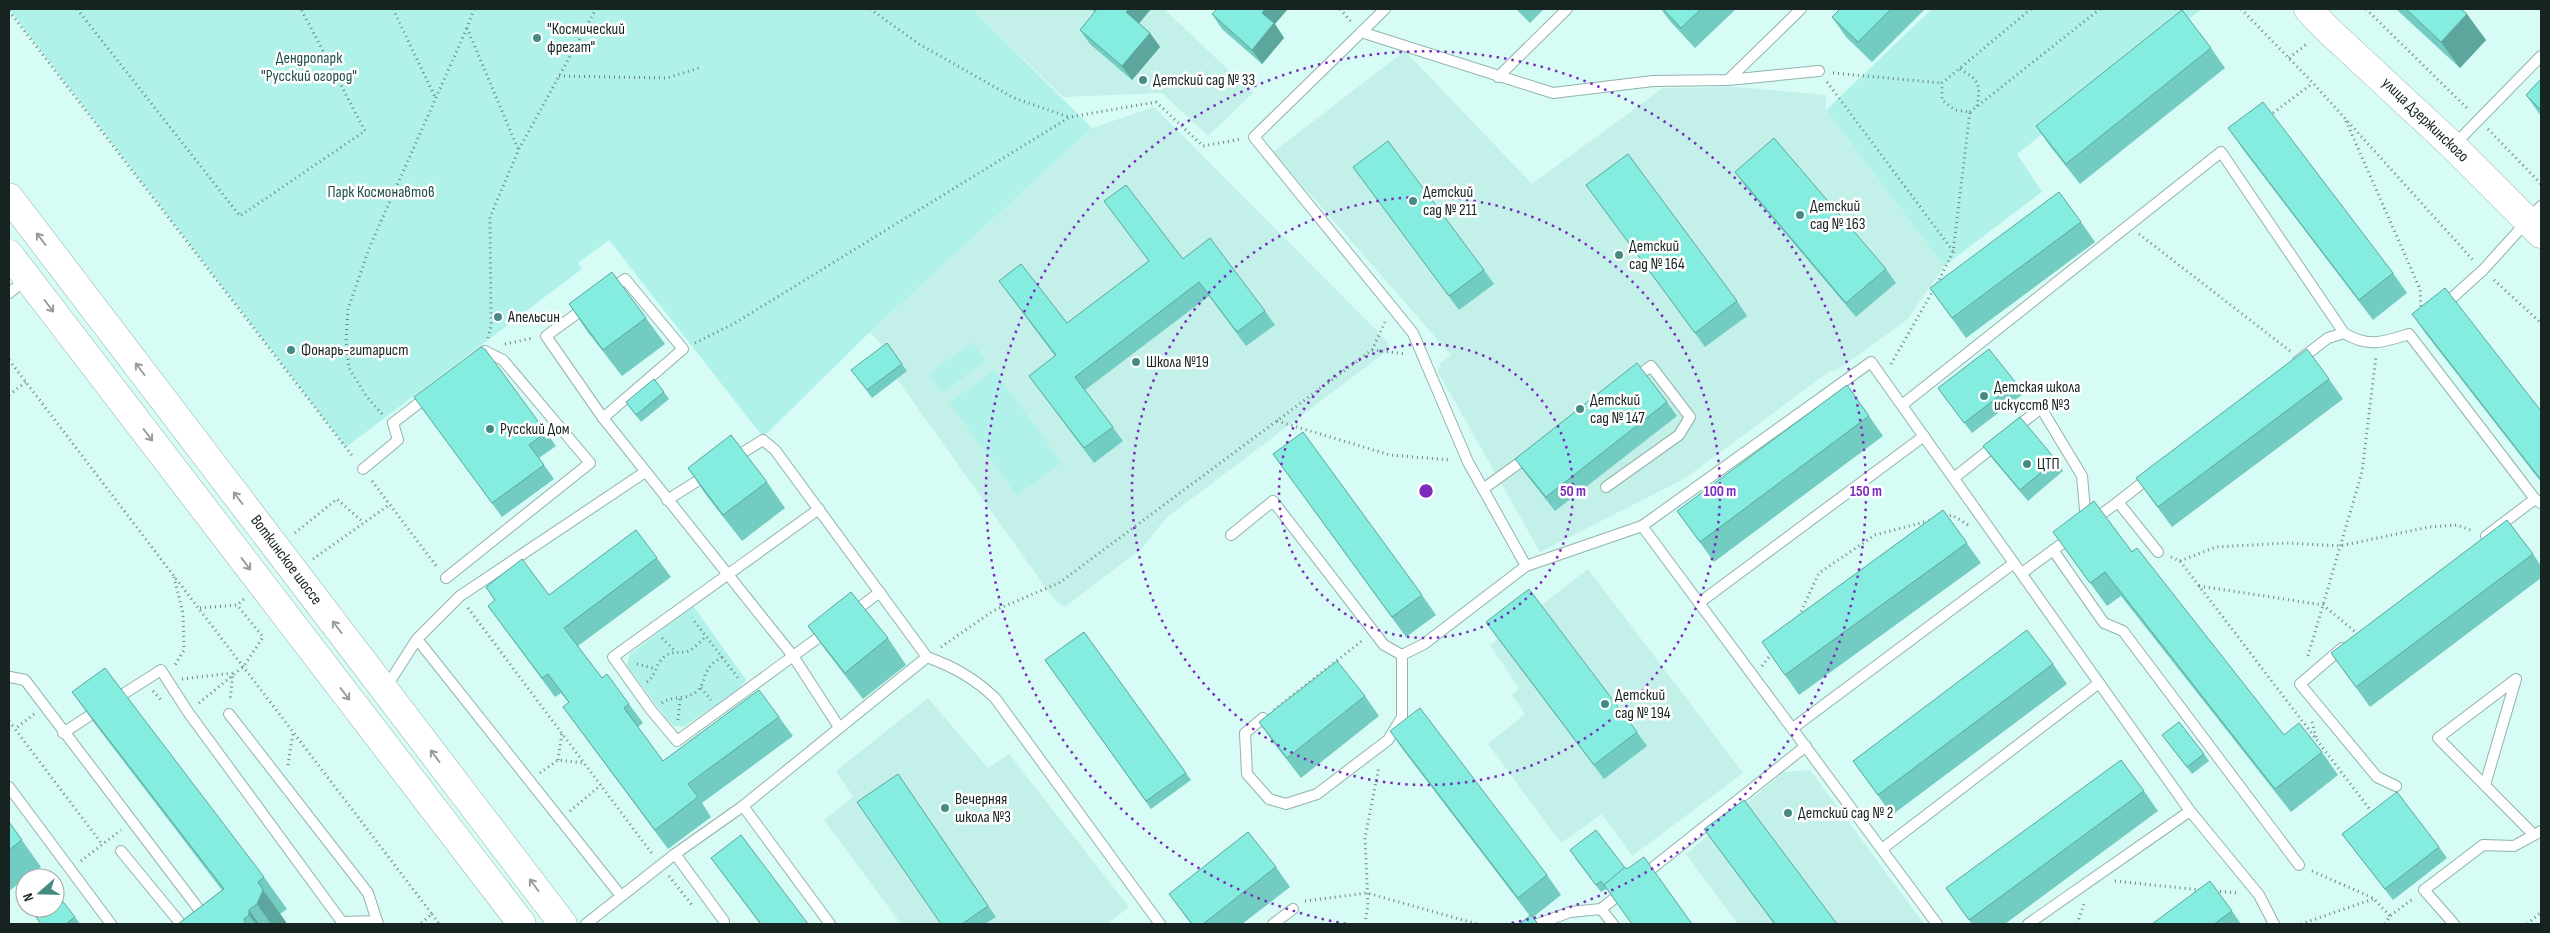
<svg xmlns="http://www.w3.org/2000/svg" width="2550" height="933" viewBox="0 0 2550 933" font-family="'Sofia Sans Condensed',sans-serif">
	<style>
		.built { fill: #c3f1ea }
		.green { fill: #b0f2e9 }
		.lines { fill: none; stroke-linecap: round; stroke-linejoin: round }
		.lane-casing { stroke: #91b3ae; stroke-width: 12 }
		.secondary-casing { stroke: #91b3ae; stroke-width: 29 }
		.primary-casing { stroke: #91b3ae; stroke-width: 29 }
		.path { stroke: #6e8581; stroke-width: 3; stroke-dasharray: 1 4; stroke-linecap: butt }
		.lane { stroke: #fff; stroke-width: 10 }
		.secondary { stroke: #fff; stroke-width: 28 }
		.primary { stroke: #fff; stroke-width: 28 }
		.wall { fill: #72ccc1 }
		.shaded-wall { fill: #5da69d }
		.building { fill: #85ede0; stroke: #5da69d }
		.oneway { stroke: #969c9b }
		.ring { fill: none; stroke: #7b2cbf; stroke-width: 2.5; stroke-dasharray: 2.5 5 }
		.poi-dot { fill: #458b83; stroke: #fff; stroke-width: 2 }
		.labels { text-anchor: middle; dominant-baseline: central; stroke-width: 5; stroke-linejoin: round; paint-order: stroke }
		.poi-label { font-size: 16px; fill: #162321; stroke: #fff; text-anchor: start }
		.park-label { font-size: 16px; fill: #1f4e48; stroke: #fff }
		.street-label { font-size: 16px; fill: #162321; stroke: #fff }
		.centre { fill: #7b2cbf; stroke: #fff; stroke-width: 2.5 }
		.ring-label { font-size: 15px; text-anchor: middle; font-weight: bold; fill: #7b2cbf; stroke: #fff; stroke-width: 5; stroke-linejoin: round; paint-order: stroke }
	</style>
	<rect width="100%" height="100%" fill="#d7fbf5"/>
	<g class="built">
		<polygon points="972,9 1164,9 1253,93 1208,136 1162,93 1063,97"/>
		<polygon points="1405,51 1532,184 1663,88 1737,87 1826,95 1826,110 1944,266 1907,320 1837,370 1830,371 1684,479 1540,552 1438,372 1440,364 1451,355 1273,152"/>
		<polygon points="1154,107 1388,342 1387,351 1166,518 1143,547 1065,607 1056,602 897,379 889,353 870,332 1092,128"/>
		<polygon points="1588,569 1743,773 1632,856 1602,814 1561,843 1488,744 1525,714 1512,695 1519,689 1490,645"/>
		<polygon points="928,698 988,768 1009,754 1129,907 1107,924 901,924 824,820 853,797 836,771"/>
		<polygon points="1810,770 1924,924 1738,924 1686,854 1784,772"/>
	</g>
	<g class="green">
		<polygon points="9,9 972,9 1092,128 870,332 763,437 609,240 578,263 582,269 346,447"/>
		<polygon points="1932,9 2202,9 2017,154 2042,192 1944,266 1826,110"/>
		<polygon points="972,342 986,360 943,393 929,374"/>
		<polygon points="994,370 1062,463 1017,495 949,403"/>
		<polygon points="693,606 746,680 735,693 683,727 674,726 666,718 627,666 630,654"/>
	</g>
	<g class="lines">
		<g class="lane-casing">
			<g id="lane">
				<polyline points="1385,9 1254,137 1413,333 1468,462 1526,566"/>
				<polyline points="1361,32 1553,93 1653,81 1728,80 1819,71"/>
				<polyline points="1498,77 1567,9"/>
				<polyline points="1728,80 1801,9"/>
				<polyline points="2454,145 2541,56"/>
				<polyline points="9,293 27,279"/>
				<polyline points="586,307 546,336 603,418 793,656 839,727"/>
				<polyline points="2442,307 2483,270 2541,206"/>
				<polyline points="2298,361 2328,338 2344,333"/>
				<path d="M1902,405L2221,152L2344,333C2368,348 2384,342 2409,334L2535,499L2541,503"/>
				<polyline points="603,418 683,349 625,279 610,290"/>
				<polyline points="2013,430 2041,408 2082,476 2086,521"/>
				<path d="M734,458L763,440L775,450L927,657C954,667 974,678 995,698L1160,924"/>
				<polyline points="363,469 398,440 393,423 428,396"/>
				<polyline points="1954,478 1998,443"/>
				<polyline points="1606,487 1679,435 1690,417 1651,366 1634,379"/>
				<polyline points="1483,489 1529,456"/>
				<polyline points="667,500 707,475"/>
				<polyline points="2118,502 2151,476"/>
				<polyline points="819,509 613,657 651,710 677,741 826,632"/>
				<polyline points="2092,521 2118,502 2158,552"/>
				<polyline points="1231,535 1273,501 1384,645 1402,655 1424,644 1526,566 1642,526"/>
				<polyline points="2486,536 2535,499"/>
				<polyline points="2053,550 2104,623 2123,631 2299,865"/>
				<polyline points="2022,573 2071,537"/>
				<polyline points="446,578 590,463 503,360 485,351 477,357"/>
				<polyline points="1699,603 1924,436"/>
				<polyline points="852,613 880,592"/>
				<polyline points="417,639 621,896"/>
				<polyline points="2342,648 2300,684 2377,777 2396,786"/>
				<polyline points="10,677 25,680 204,916 194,924"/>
				<polyline points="385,689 417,639 460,596 645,472"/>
				<polyline points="114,700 161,670 188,712 342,922 377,921"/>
				<polyline points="229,714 368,893 378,924"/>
				<polyline points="1263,718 1245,733 1247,774 1269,799 1286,804 1317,794 1388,740 1402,717 1402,655"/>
				<polyline points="1793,728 2014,563"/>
				<polyline points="63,733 100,709"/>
				<polyline points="2485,785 2516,679 2438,738 2534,835"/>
				<polyline points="9,787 111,924"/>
				<polyline points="743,806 830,924"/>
				<polyline points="1882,849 2099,683"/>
				<polyline points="121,851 181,924"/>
				<polyline points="675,854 743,806 927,657"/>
				<polyline points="1641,877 1806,746"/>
				<polyline points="1601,909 1624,891"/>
				<polyline points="586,924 675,854 724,921"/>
				<polyline points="1273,924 1293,909"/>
				<polyline points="1538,924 1570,912 1601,909 1613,924"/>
				<polyline points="1937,924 1642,526 1871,362 2190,811 2259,895 2274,924"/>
				<polyline points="2028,924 2190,811"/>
				<polyline points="2454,924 2424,890 2483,845 2514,846 2541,831"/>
			</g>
		</g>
		<g class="secondary-casing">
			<polyline id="secondary" points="2308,9 2326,28 2453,146 2541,234"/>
		</g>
		<g class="primary-casing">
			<g id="primary">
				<polyline points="9,197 563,924"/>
				<polyline points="9,254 522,924"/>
			</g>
		</g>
		<g class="path">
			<polyline points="77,9 240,216 365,131 301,9"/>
			<polyline points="393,9 436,99"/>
			<polyline points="474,9 467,28 518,149"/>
			<polyline points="870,9 919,44 1014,98 1069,117"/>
			<polyline points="1340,9 1352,23"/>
			<polyline points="2241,9 2313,83 2473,260"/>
			<polyline points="2366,9 2469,110"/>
			<polyline points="9,11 354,458"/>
			<polyline points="2289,58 2308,43"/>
			<path d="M1960,69C1979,80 1981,84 1977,106"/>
			<polyline points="1833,73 1942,83"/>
			<polyline points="559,76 667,78 702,67"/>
			<polyline points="1827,82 1953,251"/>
			<polyline points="1970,112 2100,9"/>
			<polyline points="2269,116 2313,83"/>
			<polyline points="2346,121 2420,289 2421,311"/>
			<polyline points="2488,129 2541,184"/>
			<polyline points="2139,234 2290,351"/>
			<polyline points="2494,280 2541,323"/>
			<polyline points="1937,284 1953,252 1970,112 1955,110 1942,100 1942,83 2031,9"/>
			<polyline points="488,338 491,326 490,217 519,149 596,9"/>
			<polyline points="695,343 735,323 1070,117 1156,102 1203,146 1241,139"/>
			<polyline points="505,344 533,338"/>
			<polyline points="1372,350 1406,354"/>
			<polyline points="9,360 432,914 420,924"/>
			<polyline points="1891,364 1934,289"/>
			<polyline points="9,395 26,382"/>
			<polyline points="382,414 367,397 349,368 346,341 348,309 370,246 467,28"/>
			<polyline points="1277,421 1390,455 1451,460"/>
			<polyline points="372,481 437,567"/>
			<polyline points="1945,517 1952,515 1968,525"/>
			<polyline points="295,533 337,499 364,523"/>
			<polyline points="2171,557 2180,561 2371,811"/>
			<polyline points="313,559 389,505"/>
			<polyline points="2180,561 2216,547 2288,543 2340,546 2429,527 2457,525 2473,531"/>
			<polyline points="174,577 183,613 184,650 175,665"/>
			<polyline points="2199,586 2323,605 2358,634"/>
			<polyline points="200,608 237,605 244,599"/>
			<polyline points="468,608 653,855"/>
			<polyline points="1799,616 1819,573 1875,535 1932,520"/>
			<polyline points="662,638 675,651"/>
			<polyline points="941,647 993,611 1059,583 1372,350 1385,322"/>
			<polyline points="2308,656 2362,472 2376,356"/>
			<polyline points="722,657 738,678"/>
			<polyline points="637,664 656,669"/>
			<polyline points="1762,666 1772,653"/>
			<polyline points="182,679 233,673 230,701"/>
			<path d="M647,682C656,676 655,664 664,657C671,651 678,653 686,652C693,650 700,642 705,637"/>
			<polyline points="701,688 711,700"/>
			<polyline points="153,691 162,701"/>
			<polyline points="199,703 244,666 263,637 237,605"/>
			<path d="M662,703C672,695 684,701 696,692C704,687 703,675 709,668C712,663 718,660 722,657L692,618"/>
			<polyline points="1274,710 1363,640"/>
			<polyline points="34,714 15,729 102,844"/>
			<polyline points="678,720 680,699"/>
			<polyline points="9,721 15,729"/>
			<polyline points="2312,722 2317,741"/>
			<polyline points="558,760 562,733"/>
			<polyline points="288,765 293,732"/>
			<polyline points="540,773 558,760 584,763"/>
			<polyline points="570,811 601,785"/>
			<polyline points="81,861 121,830"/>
			<polyline points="2312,871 2373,898 2390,916"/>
			<polyline points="669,876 692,905"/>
			<polyline points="2115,881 2201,890"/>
			<polyline points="2215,891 2238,893"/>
			<polyline points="1305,901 1367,893 1477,924"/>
			<polyline points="432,914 439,924"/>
			<polyline points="1365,924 1368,905 1365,838 1379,766"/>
			<polyline points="2077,924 2084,904"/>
			<polyline points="2301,924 2373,899"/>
			<polyline points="2385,924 2390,916 2414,898"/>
			<polyline points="2527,924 2541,912"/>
		</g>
		<use href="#lane" class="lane"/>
		<use href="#secondary" class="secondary"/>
		<use href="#primary" class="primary"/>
	</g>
	<g class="wall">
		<polygon points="1091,9 1151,9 1139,23 1150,33 1160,47 1132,80 1090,44 1080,30 1095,12"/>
		<polygon points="1516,9 1544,9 1530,23"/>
		<polygon points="1661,9 1736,9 1695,48 1669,20"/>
		<polygon points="1840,9 1925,9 1872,62 1846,37 1832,17"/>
		<polygon points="2396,9 2461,9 2486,40 2460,68"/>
		<polygon points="1212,14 1275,24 1284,38 1262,64 1222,29"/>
		<polygon points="2211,48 2225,68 2080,184 2050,146 2036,126"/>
		<polygon points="2541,79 2541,116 2526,95"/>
		<polygon points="2228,128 2393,273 2407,293 2373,320 2242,148"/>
		<polygon points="1353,167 1484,270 1494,284 1459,310"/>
		<polygon points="1735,172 1886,269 1896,283 1856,317 1745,186"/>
		<polygon points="1586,185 1737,301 1747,316 1705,347"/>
		<polygon points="1104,201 1183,259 1265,311 1275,325 1246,346 1209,296 1085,390 1123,441 1094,463 1029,376 1055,356 999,281 1067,323 1149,261"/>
		<polygon points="2081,222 2095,242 1966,338 1930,288"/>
		<polygon points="569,304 646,318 665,344 622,376 587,331"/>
		<polygon points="2412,314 2541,411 2541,482 2426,334"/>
		<polygon points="887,343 907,371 872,398 857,377"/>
		<polygon points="2329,379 2343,399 2172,527 2136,478"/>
		<polygon points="2016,383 2023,394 1972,433 1938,388"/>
		<polygon points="664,392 669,399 641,422 626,402"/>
		<polygon points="414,397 546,432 556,446 539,458 554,479 502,517"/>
		<polygon points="1667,402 1677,416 1555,511 1525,473 1515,459"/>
		<polygon points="1869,416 1883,436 1714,562 1677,511"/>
		<polygon points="1983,446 2056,460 2063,471 2028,501 1991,457"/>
		<polygon points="1273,454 1422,595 1436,615 1406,637"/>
		<polygon points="688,468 767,482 785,508 742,541 706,495"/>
		<polygon points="1943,510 1981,563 1799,695 1762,642"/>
		<polygon points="2053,532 2132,552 2284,735 2322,752 2338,775 2291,812 2121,596 2107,606"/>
		<polygon points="2533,554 2541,566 2541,578 2370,707 2331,653"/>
		<polygon points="657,558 671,577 578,646 602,678 629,704 643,723 638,727 663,761 779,717 793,736 702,803 711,817 668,849 563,707 569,703 561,693 555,697 488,606 495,601 486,587 549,595"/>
		<polygon points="1486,622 1637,732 1647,746 1604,779 1496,636"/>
		<polygon points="808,626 888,638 906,665 863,699 827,652"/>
		<polygon points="1084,632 1191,780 1151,809 1045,660"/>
		<polygon points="2053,664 2067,684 1892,815 1853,761"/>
		<polygon points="72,692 264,877 287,909 280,914 286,922 285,924 178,924 222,890 95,724"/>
		<polygon points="1365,696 1379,716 1301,778 1273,742 1259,722"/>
		<polygon points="1390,731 1547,875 1561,895 1533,917 1530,916 1404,751"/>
		<polygon points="2162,735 2204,754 2209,761 2192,774"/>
		<polygon points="898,774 996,917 985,924 941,924"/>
		<polygon points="2144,791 2158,811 2005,924 1972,924 1946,888"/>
		<polygon points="9,822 41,867 9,891"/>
		<polygon points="1704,829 1837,924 1774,924"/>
		<polygon points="1596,830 1606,889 1601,892 1575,858"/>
		<polygon points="2342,834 2439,847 2447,858 2393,900"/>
		<polygon points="711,858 808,924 760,924"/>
		<polygon points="1276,867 1290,887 1242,924 1191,924 1169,894"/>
		<polygon points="2232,911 2241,924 2152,924"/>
		<polygon points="36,917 75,917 80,924 41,924"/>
	</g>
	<g class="shaded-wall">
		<polygon points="1129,9 1151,9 1136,27 1126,12"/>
		<polygon points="1265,9 1288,9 1275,24 1284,38 1262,64 1252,50 1262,13"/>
		<polygon points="2467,14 2486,40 2460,68 2441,42"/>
		<polygon points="1150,33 1160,47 1132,80 1122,66"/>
		<polygon points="263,890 286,922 285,924 271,924 257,904"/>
		<polygon points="249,910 259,924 256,924 249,915"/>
	</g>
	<g class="building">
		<polygon points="1097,9 1129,9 1126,12 1150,33 1122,66 1080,30"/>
		<polygon points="1217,9 1265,9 1262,13 1274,23 1252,50 1212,14"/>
		<polygon points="1663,9 1701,9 1681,28"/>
		<polygon points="1840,9 1891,9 1858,42 1832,17"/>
		<polygon points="2406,9 2461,9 2467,14 2441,42"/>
		<polygon points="2182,10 2211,48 2066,164 2036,126"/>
		<polygon points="2541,79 2541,110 2526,95"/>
		<polygon points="2263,102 2393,273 2359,300 2228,128"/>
		<polygon points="1774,138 1886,269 1846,303 1735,172"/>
		<polygon points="1388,141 1484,270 1449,296 1353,167"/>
		<polygon points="1628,154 1737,301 1695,333 1586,185"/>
		<polygon points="1126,185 1183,259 1210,238 1265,311 1237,332 1199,282 1075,377 1113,427 1084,448 1029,376 1056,355 999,281 1021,264 1067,323 1149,261 1104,201"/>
		<polygon points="2059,192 2081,222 1952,318 1930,288"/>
		<polygon points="612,272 646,318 603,350 569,304"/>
		<polygon points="2445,288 2541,411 2541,480 2412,314"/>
		<polygon points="887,343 902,364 867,390 851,370"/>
		<polygon points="481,347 485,349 546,432 529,445 544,465 492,503 414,397"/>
		<polygon points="1989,349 2016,383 1964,423 1938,388"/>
		<polygon points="2307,349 2329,379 2158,507 2136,478"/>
		<polygon points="1637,363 1667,402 1546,497 1515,459"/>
		<polygon points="654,379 664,392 636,415 626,402"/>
		<polygon points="1847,385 1869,416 1700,542 1677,511"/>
		<polygon points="2020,417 2056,460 2020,490 1983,446"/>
		<polygon points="1303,432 1422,595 1392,617 1273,454"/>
		<polygon points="731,435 767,482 723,515 688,468"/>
		<polygon points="2094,501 2132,552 2137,548 2284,735 2299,723 2322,752 2275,789 2105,572 2090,583 2053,532"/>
		<polygon points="1943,510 1967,543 1785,675 1762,642"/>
		<polygon points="2507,520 2533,554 2356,687 2331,653"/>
		<polygon points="636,530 657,558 564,628 602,678 607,674 629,704 624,708 663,761 759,690 779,717 688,784 698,797 655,830 563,707 569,702 548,674 542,678 488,606 495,600 486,587 522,559 549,595"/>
		<polygon points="1529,589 1637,732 1594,765 1486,622"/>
		<polygon points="851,592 888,638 845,673 808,626"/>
		<polygon points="2027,630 2053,664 1878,795 1853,761"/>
		<polygon points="1084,632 1186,773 1146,801 1045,660"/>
		<polygon points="1337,661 1365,696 1287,758 1259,722"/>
		<polygon points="105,668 264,877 258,882 263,890 257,904 249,910 249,915 244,919 245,924 178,924 224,889 72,692"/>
		<polygon points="1420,708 1547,875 1518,898 1390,731"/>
		<polygon points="2179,722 2204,754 2187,767 2162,735"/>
		<polygon points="2121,760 2144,791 1969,920 1946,888"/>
		<polygon points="898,774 988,906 962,924 941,924 857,802"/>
		<polygon points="2397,792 2439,847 2385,889 2342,834"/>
		<polygon points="1744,800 1837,924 1775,924 1704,829"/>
		<polygon points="9,822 22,840 9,850"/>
		<polygon points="1596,830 1625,868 1604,885 1605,886 1601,881 1596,885 1570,850"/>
		<polygon points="1248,832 1276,867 1203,924 1192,924 1169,894"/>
		<polygon points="741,835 808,924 761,924 711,858"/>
		<polygon points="1644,857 1692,924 1632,924 1604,885 1625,867 1627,869"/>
		<polygon points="2210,881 2232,911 2214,924 2152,924"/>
		<polygon points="60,898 75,917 66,924 41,924 36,917 48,908 55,908 55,902"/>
		<polygon points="1531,915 1538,924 1519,924"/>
	</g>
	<defs><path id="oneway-shaft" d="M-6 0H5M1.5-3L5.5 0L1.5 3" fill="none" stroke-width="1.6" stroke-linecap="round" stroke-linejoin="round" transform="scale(1.25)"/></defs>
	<g class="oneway">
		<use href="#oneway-shaft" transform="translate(41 239) rotate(-127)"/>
		<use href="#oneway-shaft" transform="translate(49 306) rotate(53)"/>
		<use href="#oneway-shaft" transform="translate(140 369) rotate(-127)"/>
		<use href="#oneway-shaft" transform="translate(148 435) rotate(53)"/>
		<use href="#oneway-shaft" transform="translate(238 498) rotate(-127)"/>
		<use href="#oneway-shaft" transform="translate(246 564) rotate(53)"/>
		<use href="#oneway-shaft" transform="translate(337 627) rotate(-127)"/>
		<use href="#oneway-shaft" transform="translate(345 694) rotate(53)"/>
		<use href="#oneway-shaft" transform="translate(435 756) rotate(-127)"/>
		<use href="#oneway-shaft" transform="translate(534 885) rotate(-127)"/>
	</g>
	<g class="ring">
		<circle cx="1426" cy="491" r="147"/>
		<circle cx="1426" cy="491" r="294"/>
		<path d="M1346 924A440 440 0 1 1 1506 924"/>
	</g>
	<g class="poi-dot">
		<circle cx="537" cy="38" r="5"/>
		<circle cx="1143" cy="80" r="5"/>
		<circle cx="1413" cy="201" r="5"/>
		<circle cx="1800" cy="215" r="5"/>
		<circle cx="1619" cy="255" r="5"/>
		<circle cx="498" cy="317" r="5"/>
		<circle cx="291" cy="350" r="5"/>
		<circle cx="1136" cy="362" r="5"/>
		<circle cx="1984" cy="396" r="5"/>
		<circle cx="1580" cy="409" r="5"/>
		<circle cx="490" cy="429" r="5"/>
		<circle cx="2027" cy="464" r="5"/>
		<circle cx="1605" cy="704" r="5"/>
		<circle cx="945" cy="808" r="5"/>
		<circle cx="1788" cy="813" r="5"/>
	</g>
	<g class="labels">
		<g class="poi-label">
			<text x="547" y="29">"Космический<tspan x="547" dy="18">фрегат"</tspan></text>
			<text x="1153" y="80">Детский сад № 33</text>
			<text x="1423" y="192">Детский<tspan x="1423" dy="18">сад № 211</tspan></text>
			<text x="1810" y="206">Детский<tspan x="1810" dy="18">сад № 163</tspan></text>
			<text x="1629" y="246">Детский<tspan x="1629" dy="18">сад № 164</tspan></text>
			<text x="508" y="317">Апельсин</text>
			<text x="301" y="350">Фонарь-гитарист</text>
			<text x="1146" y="362">Школа №19</text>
			<text x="1994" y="387">Детская школа<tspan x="1994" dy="18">искусств №3</tspan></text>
			<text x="1590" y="400">Детский<tspan x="1590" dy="18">сад № 147</tspan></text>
			<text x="500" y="429">Русский Дом</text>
			<text x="2037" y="464">ЦТП</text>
			<text x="1615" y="695">Детский<tspan x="1615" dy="18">сад № 194</tspan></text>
			<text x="955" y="799">Вечерняя<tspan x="955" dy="18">школа №3</tspan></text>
			<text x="1798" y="813">Детский сад № 2</text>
		</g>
		<g class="park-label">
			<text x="309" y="58">Дендропарк<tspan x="309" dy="18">"Русский огород"</tspan></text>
			<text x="381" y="192">Парк Космонавтов</text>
		</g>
		<g class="street-label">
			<text transform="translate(2425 120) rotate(44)">улица Дзержинского</text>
			<text transform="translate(286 560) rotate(53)">Воткинское шоссе</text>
		</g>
	</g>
	<circle cx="1426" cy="491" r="8" class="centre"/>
	<g class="ring-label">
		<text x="1573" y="496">50 m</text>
		<text x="1720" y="496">100 m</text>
		<text x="1866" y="496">150 m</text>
	</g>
	<rect width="2550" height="933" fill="none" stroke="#162321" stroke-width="20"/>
	<g transform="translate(40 893) rotate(250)"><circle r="24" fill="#ffffff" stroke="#a2a7a6"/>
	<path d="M0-4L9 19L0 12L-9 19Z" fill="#458b83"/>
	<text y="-8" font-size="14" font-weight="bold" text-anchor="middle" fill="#162321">N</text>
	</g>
</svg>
